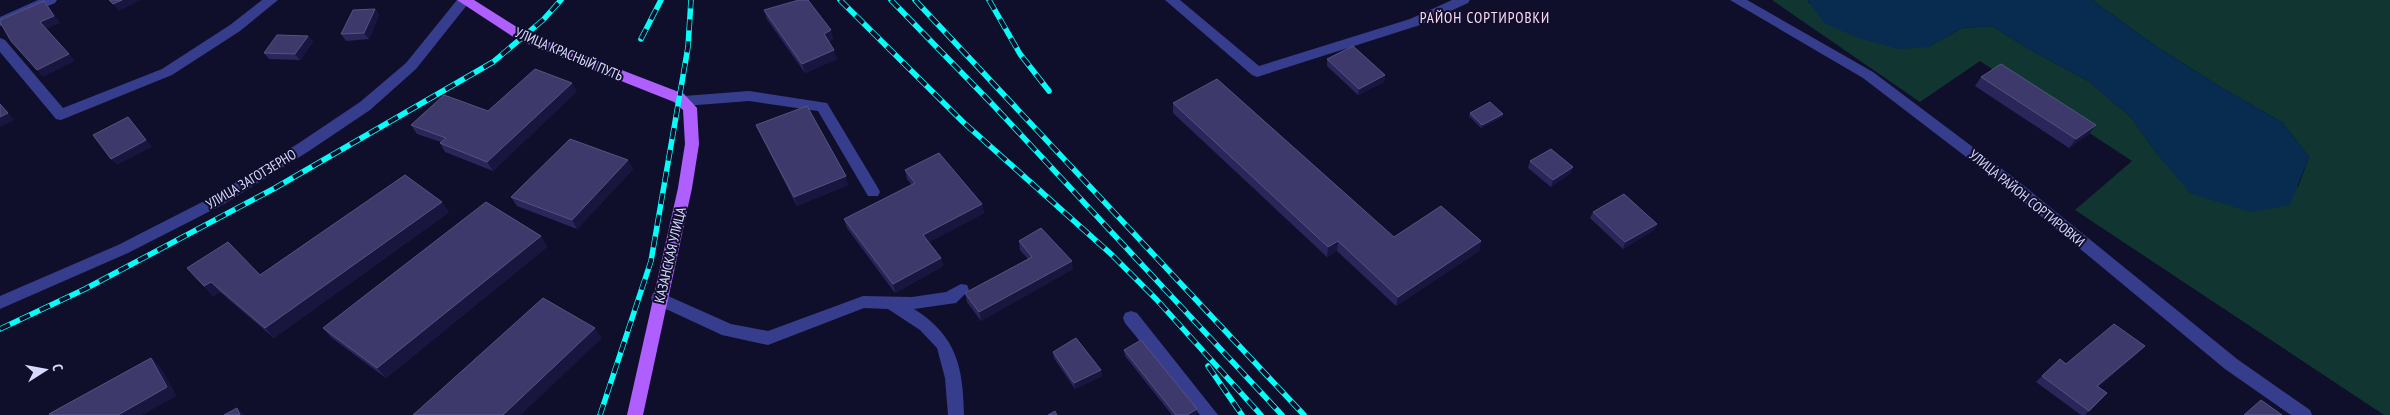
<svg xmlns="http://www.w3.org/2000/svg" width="2390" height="415" viewBox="0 0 2390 415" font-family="'PT Sans Narrow',sans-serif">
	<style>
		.green { fill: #113530 }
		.water { fill: #082b50 }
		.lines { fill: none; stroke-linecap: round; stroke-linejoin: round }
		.minor { fill: #363d8d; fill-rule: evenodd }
		.major { fill: #b05fff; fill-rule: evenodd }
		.rail-casing { stroke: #04fffa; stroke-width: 5.5 }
		.rail { stroke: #100f2b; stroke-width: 4; stroke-dasharray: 11; stroke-linecap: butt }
		.wall { fill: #2a2659 }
		.shaded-wall { fill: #18153f }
		.building { fill: #3d3a6b; stroke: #555382 }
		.labels { text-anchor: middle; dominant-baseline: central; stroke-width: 4; stroke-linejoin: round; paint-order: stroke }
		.street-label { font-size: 14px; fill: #d8d9ff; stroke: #100f2b }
		.neighbourhood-label { font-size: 15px; letter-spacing: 1px; fill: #ffdaf6; stroke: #100f2b }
	</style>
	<rect width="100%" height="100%" fill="#100f2b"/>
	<polygon class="green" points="1772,0 1808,0 1809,3 1928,47 1962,28 1992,26 2027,48 2088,81 2131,117 2157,154 2298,187 2309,157 2283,123 2224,89 2157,47 2092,0 2390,0 2390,415 2384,415 2075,210 2132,161 1980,61 1920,102"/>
	<polygon class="water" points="1808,0 2092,0 2157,47 2224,89 2283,123 2309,157 2290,205 2250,212 2190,193 2157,154 2131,117 2088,81 2027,48 1992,26 1962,28 1928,47 1898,49 1856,37 1824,23"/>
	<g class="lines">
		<g class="minor">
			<polygon points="38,0 57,0 55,3 0,26 0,17"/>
			<polygon points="262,0 278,0 240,31 172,75 61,120 56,119 0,52 0,38 5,40 63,108 162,69 230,25"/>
			<polygon points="457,0 471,0 416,69 370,110 309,151 224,204 128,253 0,309 0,296 118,245 214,196 299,143 360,102 406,63"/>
			<polygon points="1165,0 1180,0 1259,66 1410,19 1452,0 1470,0 1468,3 1420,25 1257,77 1252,75"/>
			<polygon points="1730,0 1747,0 1873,72 2018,181 2237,359 2310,410 2312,415 2291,415 2225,369 2008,189 1863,78"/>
			<polygon points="749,91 827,103 878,188 880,192 878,196 868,196 818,111 749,101 684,106 677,101 684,96"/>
			<path d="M961,284L967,285L969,290L956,303L914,309C957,336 963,367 964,415H948L945,378L937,348L920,330L888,309L864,308L768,345L722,335L653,303L651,298L653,293L659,292L731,324L768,331L863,296L912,297L946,292Z"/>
			<polygon points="1131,311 1137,313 1218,415 1200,415 1125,323 1123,318 1125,313"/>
		</g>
		<polygon class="major" points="457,0 474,0 528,34 684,94 697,108 699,144 692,188 643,415 627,415 678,188 685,144 683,110 674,102 518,40"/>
		<g class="rail-casing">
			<g id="rail">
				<polyline points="840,0 963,122 1111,254 1156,299 1261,415"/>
				<polyline points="891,0 995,107 1282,415"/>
				<polyline points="915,0 1304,415"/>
				<polyline points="989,0 1020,54 1049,91"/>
				<polyline points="641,39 661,0"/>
				<polyline points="0,329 85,289 275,188 493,62 543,20 561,0"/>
				<polyline points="1208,366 1242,415"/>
				<polyline points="600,415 651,261 688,47 691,0"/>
			</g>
		</g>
		<use href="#rail" class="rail"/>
	</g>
	<g class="wall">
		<polygon points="375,9 379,15 369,39 346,41 341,34"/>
		<polygon points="764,10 833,39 829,42 837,59 805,73 767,19"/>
		<polygon points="308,36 313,42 300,60 269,59 264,53"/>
		<polygon points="1327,59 1385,75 1384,82 1358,95 1327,66"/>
		<polygon points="1981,77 2089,134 2069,148 1975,86"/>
		<polygon points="577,91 493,171 445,152 440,143 441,142 417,134 411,125 488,111"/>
		<polygon points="1173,103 1394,237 1481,241 1479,251 1396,306 1337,251 1327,257 1173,113"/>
		<polygon points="1470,113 1503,114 1502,117 1481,128 1469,116"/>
		<polygon points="756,125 848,185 797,206 760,134"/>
		<polygon points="1530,161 1571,173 1551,187 1528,168"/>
		<polygon points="633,169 577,229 517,206 511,197"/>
		<polygon points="905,170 982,204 984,213 929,242 941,258 943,266 895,293 847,228 844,219 912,185 907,179"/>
		<polygon points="449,212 274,338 220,292 213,296 187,268 260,275"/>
		<polygon points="1593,212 1657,224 1654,230 1623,249 1590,218"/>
		<polygon points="541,236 547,247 386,378 332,338 323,328"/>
		<polygon points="1019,241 1073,269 981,321 967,302 965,293 1028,259 1020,250"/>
		<polygon points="1124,350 1197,415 1172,415 1125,356"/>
		<polygon points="1053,352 1101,370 1102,376 1075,389 1054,358"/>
		<polygon points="2139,352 2098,387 2107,393 2085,415 2081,415 2036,382 2042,376 2066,364"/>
	</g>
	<g class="shaded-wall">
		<polygon points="122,0 141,0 119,11 113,4"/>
		<polygon points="44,1 50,8 60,23 46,29 40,22"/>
		<polygon points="375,9 379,15 369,39 364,33"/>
		<polygon points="831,30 833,39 827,43 824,34"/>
		<polygon points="308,36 313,42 300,60 295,54"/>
		<polygon points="834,50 837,59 805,73 802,64"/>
		<polygon points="69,54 75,61 43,77 37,70"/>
		<polygon points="1385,75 1384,82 1358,95 1359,89"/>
		<polygon points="572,83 577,91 493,171 487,162"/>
		<polygon points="0,103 14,120 0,127"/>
		<polygon points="1503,114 1502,117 1481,128 1482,125"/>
		<polygon points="128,117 152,147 117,165 111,159"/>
		<polygon points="2096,125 2089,134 2069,148 2076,139"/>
		<polygon points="628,160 633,169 577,229 572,220"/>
		<polygon points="1573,167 1571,173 1551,187 1553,180"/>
		<polygon points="846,176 848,185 797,206 794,197"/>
		<polygon points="442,202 449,212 274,338 265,328"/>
		<polygon points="982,204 984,213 926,244 923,235"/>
		<polygon points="1657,224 1654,230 1623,249 1625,242"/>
		<polygon points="541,236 547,247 386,378 377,368"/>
		<polygon points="1338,241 1337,251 1327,257 1328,247"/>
		<polygon points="1481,241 1479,251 1396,306 1398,297"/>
		<polygon points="941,258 943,266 895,293 893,284"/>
		<polygon points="1072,261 1073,269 981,321 979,312"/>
		<polygon points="211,282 220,292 213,296 204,286"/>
		<polygon points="595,328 602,338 521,415 503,415"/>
		<polygon points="2145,346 2139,352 2092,392 2097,386"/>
		<polygon points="151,358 160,366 177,396 142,415 118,415"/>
		<polygon points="1101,370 1102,376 1075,389 1074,383"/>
		<polygon points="237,408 245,415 240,415"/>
		<polygon points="1197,409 1197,415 1187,415"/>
	</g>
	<g class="building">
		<polygon points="109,0 122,0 113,4"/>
		<polygon points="799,0 808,0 831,30 824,34 834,50 802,64 764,10"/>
		<polygon points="44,1 54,16 40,22 69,54 37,70 11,41 0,22 0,20"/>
		<polygon points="375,9 364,33 341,34 353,10"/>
		<polygon points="277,35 308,36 295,54 264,53"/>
		<polygon points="1353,46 1385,75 1359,89 1327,59"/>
		<polygon points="2001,64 2096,125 2076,139 1981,77"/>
		<polygon points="535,69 572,83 487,162 440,143 446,138 411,125 444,95 488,111"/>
		<polygon points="1217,79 1394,237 1441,206 1481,241 1398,297 1338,241 1328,247 1173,103"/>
		<polygon points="1490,102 1503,114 1482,125 1470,113"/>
		<polygon points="0,104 8,113 0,117"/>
		<polygon points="807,106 846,176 794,197 756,125"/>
		<polygon points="128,117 146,140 111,159 93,135"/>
		<polygon points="570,139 628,160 572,220 511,197"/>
		<polygon points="1551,149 1573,167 1553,180 1530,161"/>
		<polygon points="939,153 982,204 923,235 941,258 893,284 844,219 915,183 905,170"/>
		<polygon points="405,175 442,202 265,328 211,282 204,286 187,268 228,242 260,275"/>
		<polygon points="1624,194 1657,224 1625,242 1593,212"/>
		<polygon points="486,202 541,236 377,368 323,328"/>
		<polygon points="1041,228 1072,261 979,312 965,293 1032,257 1019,241"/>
		<polygon points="543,298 595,328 503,415 413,415"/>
		<polygon points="2114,324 2145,346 2097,386 2107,393 2089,411 2042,376 2060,359 2066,364"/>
		<polygon points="1076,338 1101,370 1074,383 1053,352"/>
		<polygon points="1141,340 1197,409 1187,415 1176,415 1124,350"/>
		<polygon points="151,358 167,387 118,415 50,415 49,414"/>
		<polygon points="2261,400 2282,415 2244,415"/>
		<polygon points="237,408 240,415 224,415"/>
		<polygon points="1055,411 1057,415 1048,415"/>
	</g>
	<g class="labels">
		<g class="street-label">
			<text transform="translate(569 54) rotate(23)">УЛИЦА КРАСНЫЙ ПУТЬ</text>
			<text transform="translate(251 179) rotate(-31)">УЛИЦА ЗАГОТЗЕРНО</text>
			<text transform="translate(2027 198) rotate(39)">УЛИЦА РАЙОН СОРТИРОВКИ</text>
			<text transform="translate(670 255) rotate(-77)">КАЗАНСКАЯ УЛИЦА</text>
		</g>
		<g class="neighbourhood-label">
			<text x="1485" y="17">РАЙОН СОРТИРОВКИ</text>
		</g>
	</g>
	<g transform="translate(45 370) rotate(79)" stroke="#100f2b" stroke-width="4" paint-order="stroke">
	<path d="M0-4L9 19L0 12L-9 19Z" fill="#d8d9ff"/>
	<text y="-8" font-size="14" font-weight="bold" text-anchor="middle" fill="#d8d9ff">С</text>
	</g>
</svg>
